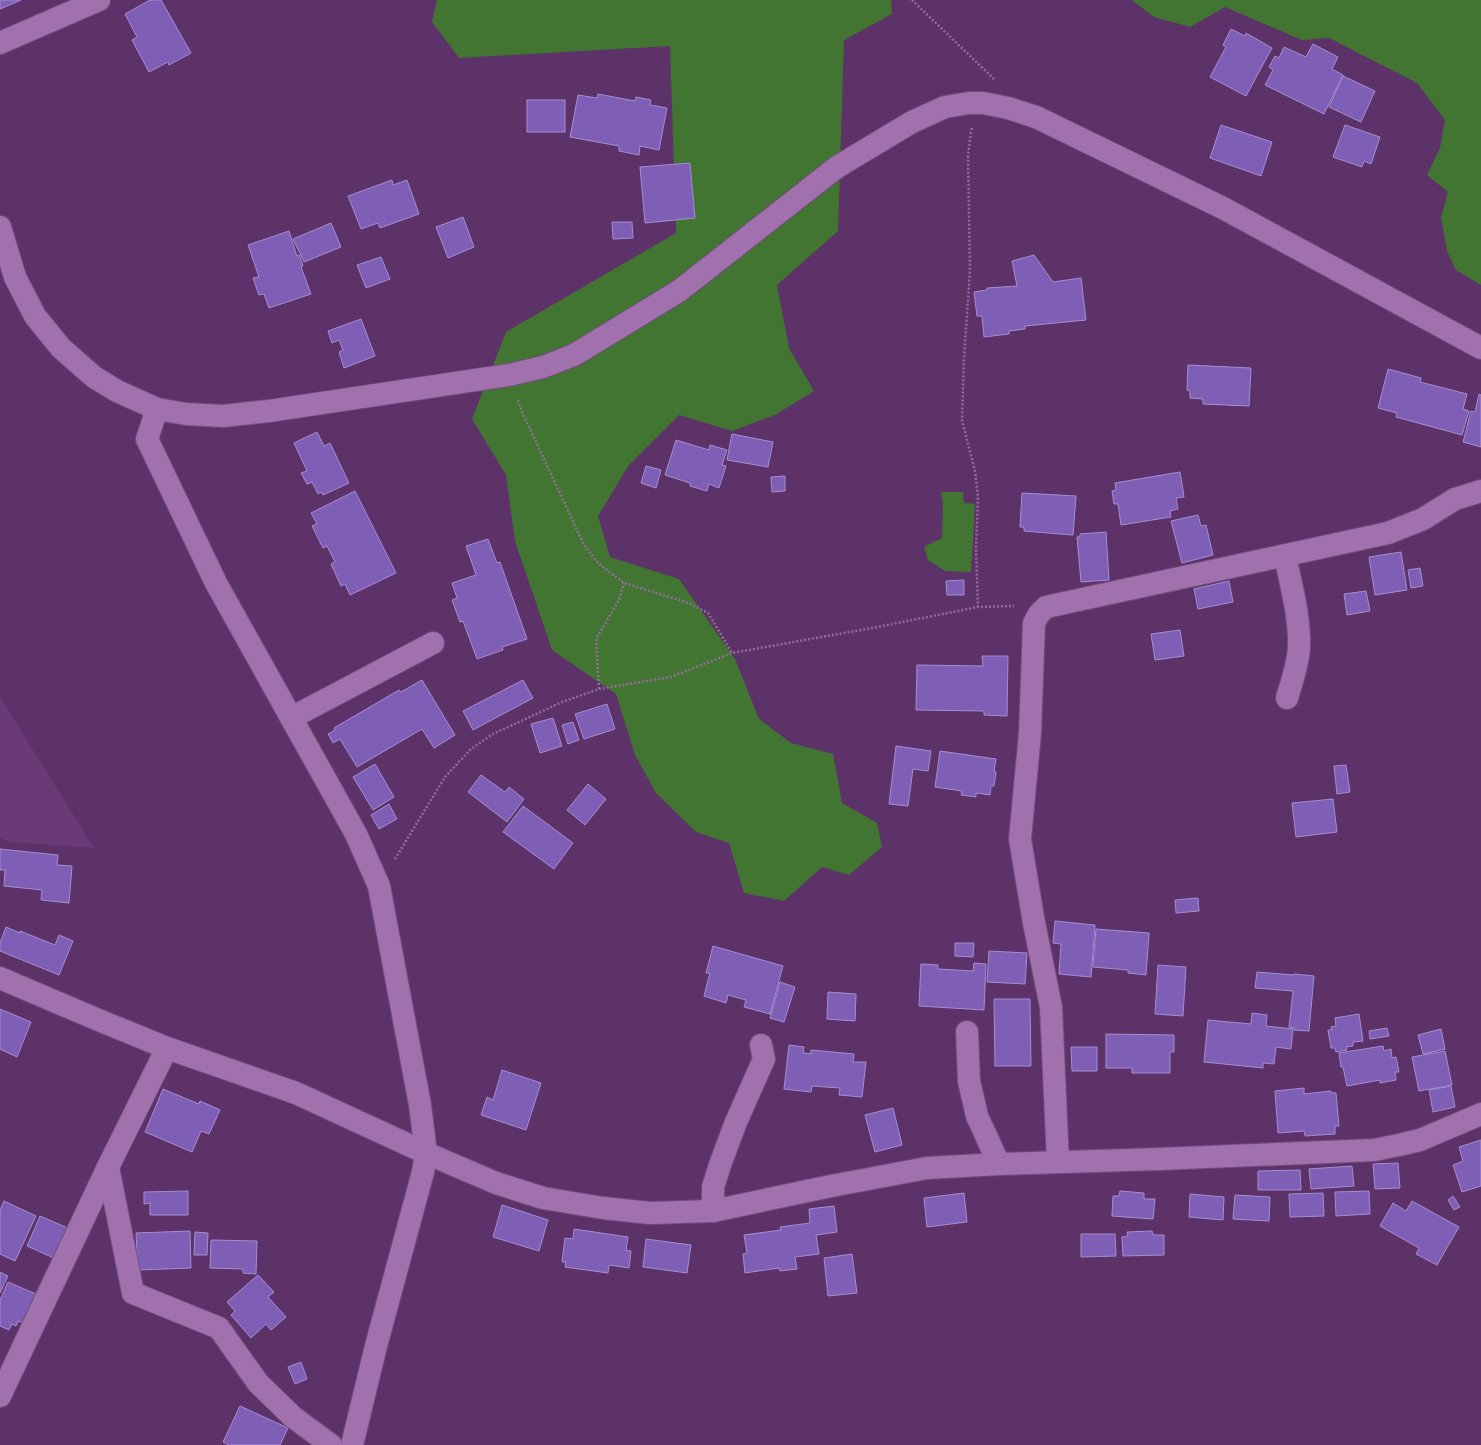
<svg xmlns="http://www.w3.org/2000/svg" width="1481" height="1445" viewBox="0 0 1481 1445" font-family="'Archivo Narrow',sans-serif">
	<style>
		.built { fill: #693a76 }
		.green { fill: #427432 }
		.building { fill: #7e5fb5; stroke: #a58ed3 }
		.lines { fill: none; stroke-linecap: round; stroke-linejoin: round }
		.minor-casing { stroke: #714e7a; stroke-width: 24 }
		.path { stroke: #906e99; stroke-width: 2.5; stroke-dasharray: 2 2; stroke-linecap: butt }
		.minor { stroke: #a071ad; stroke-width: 22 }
	</style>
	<rect width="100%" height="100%" fill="#5d3268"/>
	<polygon class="built" points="0,697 94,848 9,842 0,837"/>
	<g class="green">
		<polygon points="437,0 891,0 892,14 844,40 838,231 777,285 789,348 814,391 775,415 732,431 679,415 629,465 598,516 610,557 679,579 735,659 759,719 791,743 833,754 842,803 877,823 882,847 849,875 822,867 784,901 744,893 729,843 696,832 656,793 635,755 616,694 552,650 515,541 506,475 472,419 506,332 676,233 670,46 459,58 432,22"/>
		<polygon points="1132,0 1481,0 1481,285 1456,270 1447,251 1441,217 1448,192 1427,175 1440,148 1445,120 1417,83 1329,38 1302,40 1225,7 1190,27 1154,17"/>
		<polygon points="941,492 963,492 964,503 975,504 971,572 945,571 928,560 924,547 942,538 943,504"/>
	</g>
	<g class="building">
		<polygon points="0,0 21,0 0,9"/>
		<polygon points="150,0 161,0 191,53 169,65 168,62 149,72 132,40 137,37 125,14"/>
		<polygon points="1231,29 1245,36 1246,33 1272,48 1246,96 1210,77 1226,47 1223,45"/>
		<polygon points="1313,44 1338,57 1332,69 1343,75 1324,114 1265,85 1273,70 1269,67 1275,56 1279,58 1284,47 1306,57"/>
		<polygon points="1343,76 1375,91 1361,122 1329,107"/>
		<polygon points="598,94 635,101 636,97 651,100 650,105 667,108 659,150 640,146 639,155 619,151 619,146 570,137 578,95 597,98"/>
		<rect x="527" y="100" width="38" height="32"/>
		<polygon points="1221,125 1272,142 1261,176 1210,158"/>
		<polygon points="1345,125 1380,137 1371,164 1364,161 1362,167 1333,157"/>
		<polygon points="690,163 695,218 645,223 640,167"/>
		<polygon points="392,180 393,185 407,180 419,214 380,228 378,223 361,229 348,196"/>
		<polygon points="463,217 474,247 448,258 436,227"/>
		<polygon points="612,222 632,222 633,238 613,239"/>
		<polygon points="331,223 341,247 304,262 293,239"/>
		<polygon points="289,231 297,256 299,255 303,266 301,267 311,294 269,308 264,294 259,295 253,278 259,277 248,245"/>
		<polygon points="1034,255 1053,282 1081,278 1086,320 1025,326 1025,329 1009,331 1009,334 984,337 982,316 977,316 974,292 987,290 987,288 1017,286 1012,261"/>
		<polygon points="381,257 390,279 366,288 357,265"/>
		<polygon points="361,319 375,356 344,368 339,352 343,350 339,340 332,343 328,331"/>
		<polygon points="1188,365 1251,368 1249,406 1203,404 1203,399 1190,398 1190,391 1187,390"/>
		<polygon points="1388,369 1421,378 1420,382 1467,394 1463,409 1469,411 1462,435 1396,417 1397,413 1378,408"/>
		<polygon points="1479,394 1481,395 1481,447 1463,442 1471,411 1475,412"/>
		<polygon points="317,432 324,446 330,443 349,483 323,495 321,492 318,494 312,482 307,484 301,473 307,471 294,443"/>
		<polygon points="732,434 773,442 768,467 727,460"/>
		<polygon points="676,440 709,450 710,445 727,450 722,465 726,466 719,488 709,484 707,491 690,486 690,483 665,475"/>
		<polygon points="646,466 661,470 656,488 641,483"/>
		<polygon points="1180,472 1184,497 1176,498 1178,509 1170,511 1171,517 1121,525 1118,504 1114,504 1112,491 1116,490 1115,483"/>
		<polygon points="785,476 785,491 772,492 771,477"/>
		<polygon points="355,491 396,573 350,595 345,584 341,586 331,564 335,562 327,546 323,548 312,526 317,524 311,513"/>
		<polygon points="1022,493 1076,496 1073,535 1024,531 1024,527 1020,527"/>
		<polygon points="1198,515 1201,526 1206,525 1213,555 1182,563 1171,521"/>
		<polygon points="1106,532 1109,580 1081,582 1077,537 1080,537 1080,534"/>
		<polygon points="488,539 497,563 500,562 527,639 502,647 503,650 477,659 463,621 460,622 452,600 457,598 452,583 476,575 466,546"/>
		<polygon points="1401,552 1407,590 1375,595 1369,557"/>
		<polygon points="1420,568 1423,586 1411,588 1408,570"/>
		<polygon points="964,580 964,595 947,595 946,581"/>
		<polygon points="1229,581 1233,602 1198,609 1194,589"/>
		<polygon points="1366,591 1370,611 1347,615 1344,594"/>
		<polygon points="1180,630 1184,656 1155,660 1151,634"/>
		<polygon points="982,656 1008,656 1007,716 984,715 984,711 916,710 917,665 983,666"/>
		<polygon points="422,680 455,735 434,748 422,729 357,767 340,739 333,743 328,734 335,730 334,728 399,690 401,692"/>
		<polygon points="523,680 533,698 473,730 463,711"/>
		<polygon points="607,704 615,729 584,739 575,714"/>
		<polygon points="553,718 562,746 540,753 531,724"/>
		<polygon points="573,722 579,740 568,744 562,725"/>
		<polygon points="896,746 931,751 928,771 913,769 908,806 889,804"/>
		<polygon points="940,751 996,759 994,771 996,772 994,786 991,786 990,795 976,793 976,797 961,795 962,791 935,787"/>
		<polygon points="375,764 394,797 373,810 353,777"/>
		<polygon points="1346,765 1350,792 1337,794 1334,766"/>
		<polygon points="481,775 505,792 509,787 524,799 507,822 468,792"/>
		<polygon points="588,784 606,799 585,825 567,810"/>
		<polygon points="1333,799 1337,832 1296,837 1292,803"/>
		<polygon points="389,804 397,819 379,829 371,815"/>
		<polygon points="523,806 573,843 554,869 503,832"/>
		<polygon points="0,849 58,855 57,865 72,866 69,903 41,900 42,890 4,886 5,870 0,870"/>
		<polygon points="1198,898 1199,911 1176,913 1175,900"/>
		<polygon points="1055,921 1095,925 1091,977 1059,974 1061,944 1053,943"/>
		<polygon points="6,927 20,933 20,931 55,945 59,935 73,941 59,975 0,951 0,943"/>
		<polygon points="1096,929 1149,933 1146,975 1128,973 1128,970 1093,967"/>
		<polygon points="955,943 974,943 973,957 955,956"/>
		<polygon points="713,946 783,966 770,1014 744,1007 746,1000 728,995 726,1003 704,996 710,973 706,973"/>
		<polygon points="989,951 1027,953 1025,984 987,982"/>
		<polygon points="974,963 986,964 984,1010 919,1006 921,964 938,965 938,969 973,971"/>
		<polygon points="1158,965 1186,967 1183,1016 1155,1014"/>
		<polygon points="1257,972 1294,975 1294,974 1314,976 1309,1031 1294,1030 1294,1028 1289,1027 1293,991 1255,988"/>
		<polygon points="780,982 795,987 784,1022 770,1018"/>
		<polygon points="828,992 856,994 855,1021 827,1019"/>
		<polygon points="994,999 1030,999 1031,1066 995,1066"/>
		<polygon points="0,1009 31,1022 17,1057 0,1049"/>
		<polygon points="1252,1013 1267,1015 1266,1026 1293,1029 1291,1049 1276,1047 1274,1064 1263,1063 1263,1068 1204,1062 1208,1020 1251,1024"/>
		<polygon points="1359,1014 1363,1041 1353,1042 1353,1046 1346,1047 1347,1050 1336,1052 1335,1048 1331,1048 1328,1030 1332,1030 1331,1027 1336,1026 1335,1018"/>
		<polygon points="1387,1028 1389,1036 1370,1039 1369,1031"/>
		<polygon points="1441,1029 1445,1049 1423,1054 1418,1035"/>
		<polygon points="1106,1034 1174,1035 1174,1052 1170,1052 1170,1073 1132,1073 1132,1068 1106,1068"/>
		<polygon points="789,1045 804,1047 803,1053 811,1054 811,1050 854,1054 853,1062 866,1062 862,1097 839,1095 840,1088 812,1086 811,1092 784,1089"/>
		<polygon points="1383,1046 1384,1051 1391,1049 1392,1058 1396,1057 1399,1072 1395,1072 1396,1080 1380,1083 1380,1080 1347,1086 1343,1067 1341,1067 1339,1053"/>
		<polygon points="1071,1047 1097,1047 1097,1071 1072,1071"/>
		<polygon points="1445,1051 1452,1085 1419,1091 1412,1057"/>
		<polygon points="502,1070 541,1083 526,1130 481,1115 487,1097 493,1100"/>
		<polygon points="1451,1086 1455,1107 1433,1112 1429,1090"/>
		<polygon points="1304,1088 1304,1094 1331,1091 1331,1093 1336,1093 1339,1126 1335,1126 1335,1134 1305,1136 1304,1131 1278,1133 1275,1091"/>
		<polygon points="163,1089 199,1104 200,1101 220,1110 209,1134 201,1131 192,1152 145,1132"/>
		<polygon points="893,1108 902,1145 875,1152 865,1115"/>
		<polygon points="1481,1140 1481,1186 1462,1192 1453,1165 1463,1161 1459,1147"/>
		<polygon points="1398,1163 1400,1188 1375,1189 1373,1164"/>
		<polygon points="1352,1166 1354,1186 1311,1189 1309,1169"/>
		<polygon points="1300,1170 1301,1190 1258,1190 1258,1171"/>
		<polygon points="188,1191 188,1215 150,1215 150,1203 144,1204 144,1192"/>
		<polygon points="1120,1191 1144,1193 1144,1199 1155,1199 1153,1219 1112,1216 1113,1196 1119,1196"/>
		<polygon points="1369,1191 1370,1214 1336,1216 1335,1192"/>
		<polygon points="964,1193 967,1222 927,1227 924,1198"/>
		<polygon points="1323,1193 1324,1216 1290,1217 1289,1194"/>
		<polygon points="1190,1194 1224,1197 1223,1220 1189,1217"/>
		<polygon points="1235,1195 1270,1197 1269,1221 1233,1219"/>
		<polygon points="1453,1196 1460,1207 1454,1210 1448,1200"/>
		<polygon points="4,1201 36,1216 15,1261 0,1254 0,1210"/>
		<polygon points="1412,1201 1459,1227 1437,1265 1416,1254 1419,1248 1380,1226 1393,1203 1406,1211"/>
		<polygon points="502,1205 548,1220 539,1251 493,1237"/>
		<polygon points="834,1206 837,1232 816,1235 819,1254 795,1257 797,1269 780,1271 779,1268 745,1273 743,1254 747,1253 744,1235 781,1230 780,1227 810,1223 809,1209"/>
		<polygon points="40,1216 70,1229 56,1259 27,1246"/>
		<polygon points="574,1229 628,1237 626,1250 631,1251 629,1268 609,1265 608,1273 565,1267 566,1262 562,1262 565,1238 573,1239"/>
		<polygon points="190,1231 191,1268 138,1270 136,1233"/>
		<polygon points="1152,1231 1153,1235 1164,1235 1164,1255 1123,1256 1122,1237 1128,1236 1127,1232"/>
		<polygon points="195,1232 208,1233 207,1255 194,1255"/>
		<polygon points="1081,1234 1115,1234 1116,1256 1081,1257"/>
		<polygon points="646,1239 691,1245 687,1273 643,1267"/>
		<polygon points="211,1240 257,1241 256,1274 243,1273 243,1269 210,1268"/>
		<polygon points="852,1254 857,1293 828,1296 824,1258"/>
		<polygon points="0,1272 8,1276 0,1293"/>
		<polygon points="258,1275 274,1292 268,1297 286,1317 271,1330 266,1324 251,1338 231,1315 235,1311 227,1302"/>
		<polygon points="8,1282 38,1295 25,1324 18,1321 16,1326 12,1324 9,1330 0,1326 0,1300"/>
		<polygon points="301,1362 307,1379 295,1384 288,1367"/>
		<polygon points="240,1406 288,1428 280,1445 229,1445 223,1442"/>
	</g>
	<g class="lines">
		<g class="minor-casing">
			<g id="minor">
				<polyline points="0,43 99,0"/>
				<polyline points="0,227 15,277 35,316 61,348 94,377 117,391 157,409 186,414 223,416 269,411 509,375 543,367 574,355 679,291 837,167 912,122 945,107 969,103 983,103 1008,108 1036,117 1223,208 1481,348"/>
				<polyline points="157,409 147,439 216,583 356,834 379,886 420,1105 426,1153 423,1172 376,1346 352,1445"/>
				<path d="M1285,556C1291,585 1300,617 1299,647C1298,665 1292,681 1287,698"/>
				<polyline points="291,718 433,643"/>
				<polyline points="0,978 108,1024 167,1048 296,1093 426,1153 496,1183 543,1198 603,1208 650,1213 713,1211 831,1186 927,1168 999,1164 1160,1159 1374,1150 1399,1145 1420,1140 1481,1114"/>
				<polyline points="967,1032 969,1081 977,1116 999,1164"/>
				<polyline points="1058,1162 1051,1007 1034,923 1020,839 1030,733 1034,623 1039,614 1046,607 1388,533 1423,519 1455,499 1481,491"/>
				<polyline points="108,1167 133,1293 219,1328 258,1383 293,1417 331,1445"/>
				<polyline points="713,1211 713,1187 721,1162 736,1122 764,1059 761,1045"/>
				<polyline points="0,1396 108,1167 167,1048"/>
			</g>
		</g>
		<g class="path">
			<polyline points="912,0 994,79"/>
			<polyline points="972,128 971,132 968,156 970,271 964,358 962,420 975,471 978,497 976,548 978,607"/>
			<polyline points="518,400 522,412 584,545 599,564 624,583 689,603 708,613 732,653"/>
			<polyline points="599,689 596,639 619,600 624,583"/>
			<polyline points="395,859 445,777 470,750 491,735 562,702 599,689 671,677 732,653 872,628 978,607 1014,606"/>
		</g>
		<use href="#minor" class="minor"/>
	</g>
</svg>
